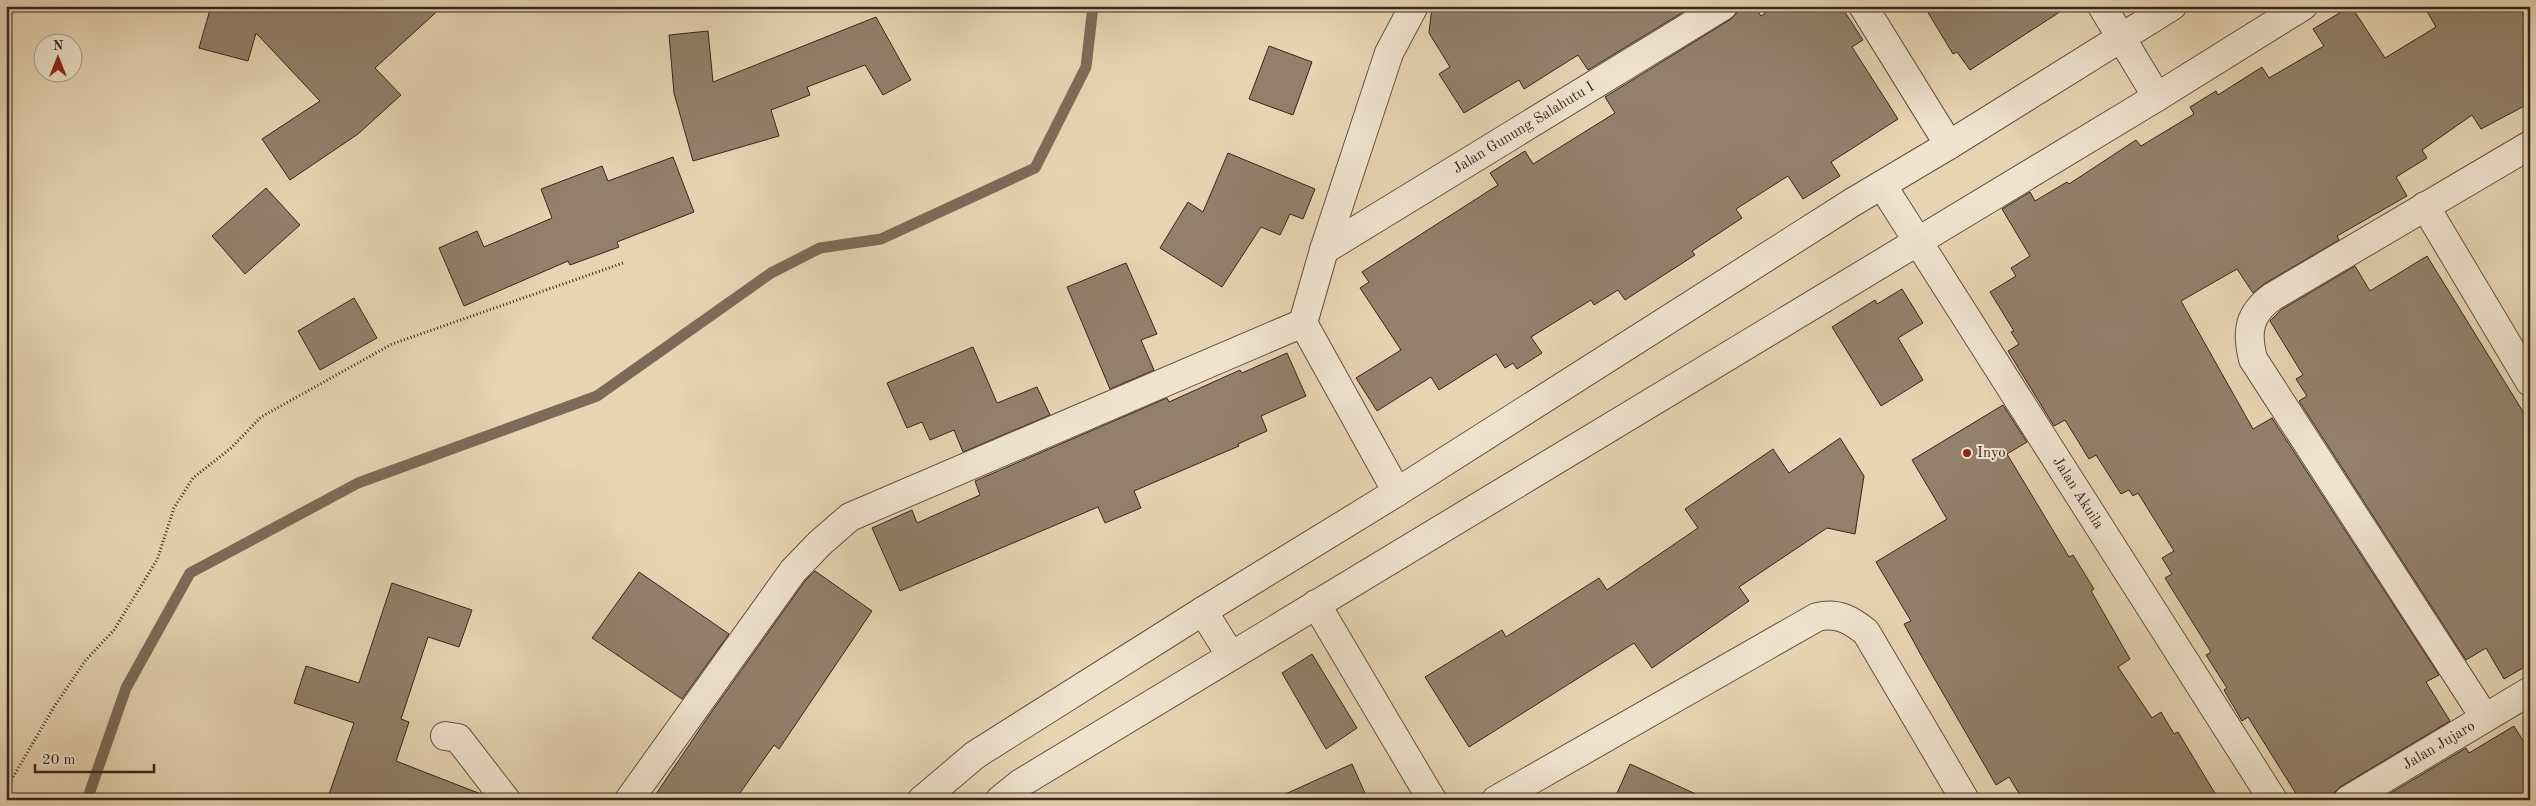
<svg xmlns="http://www.w3.org/2000/svg" width="2536" height="806" viewBox="0 0 2536 806" font-family="'Old Standard TT',serif">
	<style>
		.lines { fill: none; stroke-linecap: round; stroke-linejoin: round }
		.stream { stroke: #7d6b59; stroke-width: 11 }
		.building { fill: #93806b; stroke: #37261e }
		.minor-casing { stroke: #635243; stroke-width: 30 }
		.path { stroke: #37261e; stroke-width: 3; stroke-dasharray: 1 2.5; stroke-linecap: butt }
		.minor { stroke: #efe3ce; stroke-width: 28 }
		.poi-dot { fill: #8f2418; stroke: #efe3ce; stroke-width: 2 }
		.labels { text-anchor: middle; dominant-baseline: central; stroke-width: 4; stroke-linejoin: round; paint-order: stroke }
		.street-label { font-size: 15px; fill: #37261e; stroke: #efe3ce }
		.poi-label { font-size: 15px; fill: #37261e; stroke: #efe3ce; text-anchor: start }
	</style>
	<rect width="100%" height="100%" fill="#e7d4b3"/>
	<filter id="stains"><feTurbulence type="fractalNoise" baseFrequency=".004" numOctaves="4"/><feColorMatrix values="0 0 0 0 .2 0 0 0 0 .09 0 0 0 0 .02 0 0 0 .5 -.17"/></filter>
	<radialGradient id="worn" r=".72"><stop offset=".6" stop-color="#630" stop-opacity="0"/><stop offset="1" stop-color="#630" stop-opacity=".3"/></radialGradient>
	<g class="lines">
		<polyline class="stream" points="87,800 126,688 190,573 358,483 597,396 771,273 820,248 881,239 1035,168 1086,67 1093,6"/>
	</g>
	<g class="building">
		<polygon points="211,6 443,6 375,68 401,95 358,134 290,180 262,139 320,101 256,33 248,61 199,48"/>
		<polygon points="1432,6 1693,6 1588,70 1578,55 1524,89 1519,80 1464,113 1439,74 1450,67 1429,33"/>
		<polygon points="1739,6 1754,6 1761,16 1776,6 1841,6 1863,40 1852,47 1898,119 1831,162 1840,176 1803,199 1788,176 1736,209 1742,218 1692,251 1695,255 1625,300 1618,290 1594,305 1591,300 1531,337 1542,353 1517,369 1513,363 1505,368 1496,354 1439,390 1431,377 1377,411 1356,378 1401,350 1360,288 1369,282 1362,272 1498,185 1490,173 1525,151 1533,164 1615,113 1605,97 1731,19 1736,14"/>
		<polygon points="1924,6 2069,6 1970,70 1957,52 1953,54"/>
		<polygon points="2351,6 2385,58 2436,27 2424,6 2530,6 2530,103 2481,129 2472,115 2422,150 2427,158 2396,177 2407,196 2337,236 2339,240 2264,284 2253,293 2237,269 2181,301 2253,429 2272,418 2439,675 2426,682 2450,721 2340,787 2335,792 2332,800 2300,800 2248,717 2242,721 2224,690 2227,688 2206,655 2211,652 2165,578 2172,574 2162,558 2174,551 2138,493 2133,496 2129,490 2121,494 2096,455 2089,459 2065,420 2054,426 2008,351 2019,344 2011,332 2014,331 1990,292 2016,276 2011,268 2030,256 2002,209 2030,192 2035,201 2067,182 2069,184 2136,140 2141,146 2194,114 2190,107 2216,91 2218,95 2262,67 2269,78 2324,46 2313,29"/>
		<polygon points="876,17 911,80 883,95 865,65 807,87 810,95 771,110 779,136 693,161 674,93 669,35 708,31 713,82"/>
		<polygon points="1269,46 1312,62 1293,115 1249,99"/>
		<polygon points="1228,153 1315,189 1303,219 1290,214 1280,235 1261,227 1222,287 1160,248 1188,202 1203,212"/>
		<polygon points="673,157 694,212 617,242 619,247 570,265 568,261 464,306 439,248 477,231 484,247 552,218 541,189 602,166 608,181"/>
		<polygon points="266,188 300,225 245,274 212,236"/>
		<polygon points="2427,256 2530,423 2530,664 2504,679 2486,648 2466,660 2299,401 2307,396 2296,379 2303,375 2270,321 2281,310 2355,266 2370,291"/>
		<polygon points="1126,263 1157,334 1141,340 1154,370 1110,389 1067,287"/>
		<polygon points="1902,289 1923,323 1898,338 1923,380 1881,406 1832,327 1875,300 1877,304"/>
		<polygon points="354,298 377,338 320,370 298,331"/>
		<polygon points="973,347 997,403 1037,387 1050,415 963,452 954,430 930,440 922,422 907,428 887,383"/>
		<polygon points="1287,353 1306,396 1261,416 1267,431 1238,444 1239,446 1134,491 1141,508 1105,523 1098,507 900,591 872,528 912,510 917,523 980,495 975,481 1167,398 1169,402 1240,370 1242,373"/>
		<polygon points="2003,405 2027,442 2007,454 2069,557 2073,555 2094,589 2091,591 2130,659 2118,667 2152,718 2161,712 2174,734 2178,732 2219,800 2023,800 2009,777 1996,785 1922,657 1904,624 1911,621 1876,562 1947,519 1912,460"/>
		<polygon points="1840,438 1864,476 1855,534 1827,528 1739,587 1749,601 1652,668 1634,643 1469,747 1425,677 1502,630 1506,637 1599,578 1607,590 1698,528 1685,509 1773,449 1789,473"/>
		<polygon points="815,571 872,611 779,749 774,745 735,800 652,800 708,717 805,581"/>
		<polygon points="639,572 729,634 682,699 592,638"/>
		<polygon points="392,583 472,610 459,647 428,637 401,719 409,722 396,761 481,794 486,800 327,800 354,723 294,703 306,666 359,683"/>
		<polygon points="1312,654 1357,728 1326,749 1282,673"/>
		<polygon points="2514,726 2530,752 2530,800 2379,800 2466,748 2469,753"/>
		<polygon points="1352,764 1368,800 1272,800"/>
		<polygon points="1630,764 1709,800 1614,800"/>
	</g>
	<g class="lines">
		<g class="minor-casing">
			<g id="minor">
				<polyline points="1863,6 1949,145"/>
				<polyline points="2102,6 2157,97"/>
				<path id="s1" d="M1882,185L2273,800"/>
				<polyline points="2425,206 2530,382"/>
				<path id="s2" d="M1324,250L1723,6"/>
				<polyline points="1303,323 1397,492"/>
				<polyline points="1316,604 1432,800"/>
				<polyline points="1203,611 1231,656"/>
				<path d="M2485,718L2253,359C2246,331 2249,314 2272,297L2530,145"/>
				<polyline points="445,736 458,738 506,800"/>
				<polyline points="629,800 793,571 820,543 850,517 1303,323 1324,250 1389,53 1414,6"/>
				<polyline points="922,800 975,755 1203,611 1397,492 1853,202 1949,145 2172,6"/>
				<polyline points="1000,800 1021,783 2157,97 2303,6"/>
				<path d="M1496,800L1817,617C1838,612 1851,620 1866,632L1965,800"/>
				<path id="s3" d="M2348,800L2530,691"/>
			</g>
		</g>
		<polyline class="path" points="6,789 54,707 85,661 114,630 157,560 174,508 193,478 231,448 261,417 392,344 623,263"/>
		<use href="#minor" class="minor"/>
	</g>
	<circle class="poi-dot" cx="1967" cy="453" r="5"/>
	<g class="labels">
		<g class="street-label">
			<text stroke="none"><textPath href="#s2" startOffset="234">Jalan Gunung Salahutu I</textPath></text>
			<text stroke="none"><textPath href="#s1" startOffset="365">Jalan Akuila</textPath></text>
			<text stroke="none"><textPath href="#s3" startOffset="106">Jalan Jujaro</textPath></text>
		</g>
		<g class="poi-label">
			<text x="1977" y="453">Inyo</text>
		</g>
	</g>
	<rect width="2536" height="806" fill="none" stroke="#e7d4b3" stroke-width="25"/>
	<rect x="8" y="8" width="2521" height="791" fill="none" stroke="#37261e" stroke-width="2.5"/>
	<rect x="12" y="12" width="2511" height="781" fill="none" stroke="#37261e"/>
	<g transform="translate(58 58)"><circle r="24" fill="#efe3ce" stroke="#a59788"/>
	<path d="M0-4L9 19L0 12L-9 19Z" fill="#8f2418"/>
	<text y="-8" font-size="14" font-weight="bold" text-anchor="middle" fill="#37261e">N</text>
	</g>
	<path d="M35 764v8h119v-8" fill="none" stroke="#37261e" stroke-width="2.5"/>
	<text x="42" y="764" font-size="15" fill="#37261e" stroke="#efe3ce" stroke-width="4" paint-order="stroke">20 m</text>
	<rect width="100%" height="100%" filter="url(#stains)"/>
	<rect width="100%" height="100%" fill="url(#worn)"/>
</svg>
